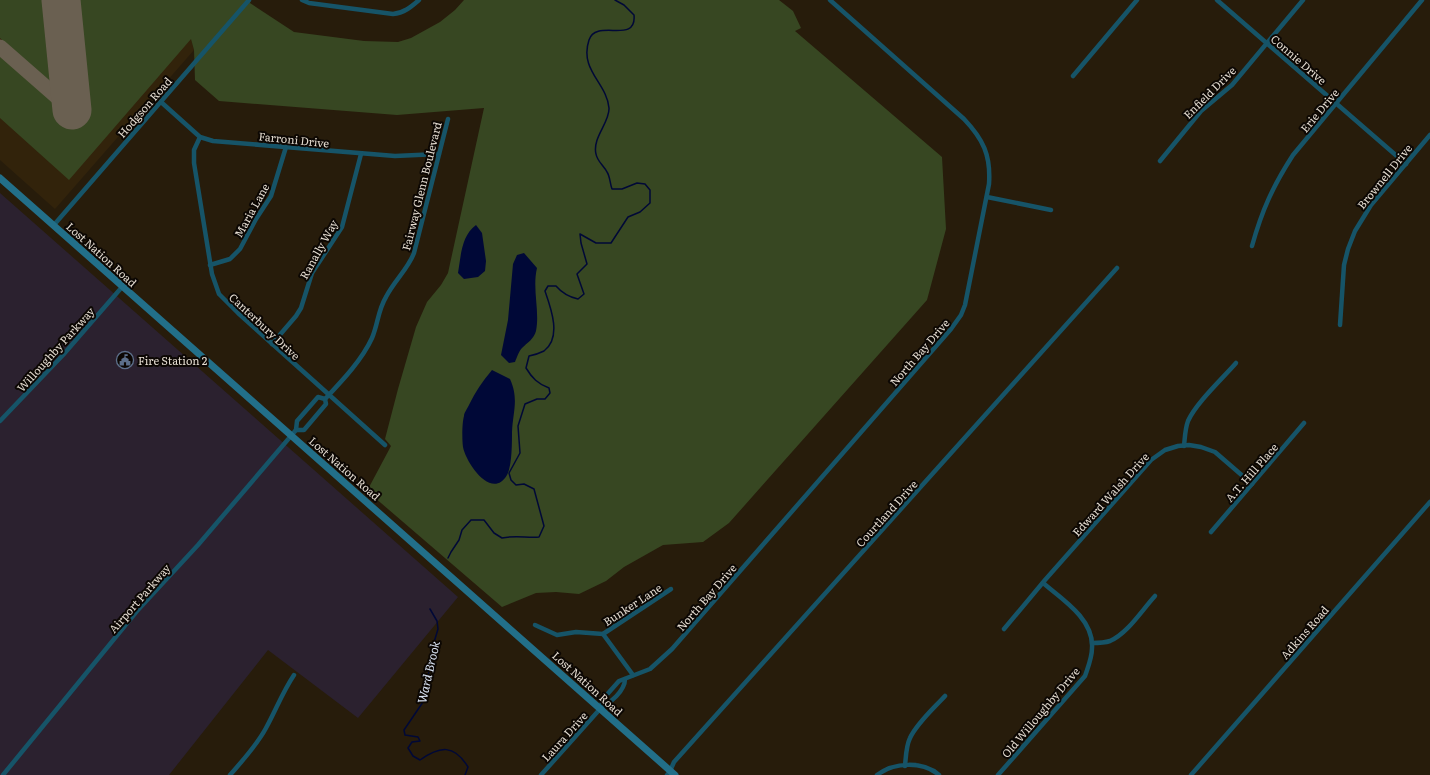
<svg xmlns="http://www.w3.org/2000/svg" width="1430" height="775" viewBox="0 0 1430 775" font-family="Literata,serif">
	<style>
		.industrial { fill: #2b212f }
		.built { fill: #32230b }
		.green { fill: #374722 }
		.water { fill: #000837 }
		.lines { fill: none; stroke-linecap: round; stroke-linejoin: round }
		.stream { stroke: #000837; stroke-width: 1.5 }
		.taxiway { stroke: #6a6051; stroke-width: 15 }
		.runway { stroke: #6a6051; stroke-width: 39 }
		.street { stroke: #165468; stroke-width: 4.5 }
		.secondary { stroke: #226f89; stroke-width: 7 }
		.labels { text-anchor: middle; dominant-baseline: central; stroke-width: 4; stroke-linejoin: round; paint-order: stroke }
		.street-label { font-size: 11px; fill: #e4dcd1; stroke: #0c0703 }
		.poi-label { font-size: 11px; fill: #e4dcd1; stroke: #0c0703; text-anchor: start }
		.water-label { font-size: 12px; font-style: italic; fill: #dae3f3; stroke: #0c0703 }
	</style>
	<rect width="100%" height="100%" fill="#271c0b"/>
	<polygon class="industrial" points="0,193 458,597 358,718 268,650 169,775 0,775"/>
	<polygon class="built" points="0,0 191,38 194,50 55,209 0,160"/>
	<polygon class="green" points="0,0 251,0 250,3 294,32 364,41 398,42 411,38 440,22 455,10 464,0 779,0 793,11 801,28 795,31 942,157 946,229 927,300 729,523 703,542 663,545 624,567 606,581 579,594 556,592 536,593 502,607 367,491 391,446 385,439 398,389 416,327 427,302 441,285 448,273 484,108 397,115 219,101 195,80 194,50 191,39 69,180 0,118 0,57 10,47 0,38"/>
	<g class="water">
		<path d="M476,225L482,233L486,261L485,271L478,277L464,279L458,273C461,256 461,236 476,225Z"/>
		<path d="M524,253L537,268C532,289 540,311 536,331C534,339 527,343 522,348C519,351 517,357 515,362L509,363L501,355L508,320L513,264L517,255Z"/>
		<path d="M492,370L510,379C519,399 513,411 512,432C512,443 512,466 507,475C492,501 466,463 463,447C462,440 462,423 464,416C464,413 467,409 469,405C476,391 482,382 492,370Z"/>
	</g>
	<g class="lines">
		<g class="stream">
			<path d="M448,558L451,552L459,540L462,530L471,520H484L494,533L502,538C515,535 527,538 539,537L544,526L534,489L524,484L516,485L511,480L509,473L520,453L518,426L525,404L537,399H545L550,393L549,388C538,384 532,378 526,368L529,356C534,355 540,353 544,351C562,338 551,308 545,291L548,286H556C562,293 569,297 578,299L584,294L577,274L587,264L581,243L580,234L596,243H611L628,217L640,212L650,203V190L645,184L637,183L622,189H612C610,184 610,176 607,172C604,166 597,161 596,154C592,138 610,122 609,108C607,83 579,70 589,40C596,18 637,45 634,15L624,5L615,0"/>
			<path d="M430,609L437,621L438,629L430,656L428,680L425,688L420,694L423,702L404,730L405,735L418,737L420,741L412,742L408,748L413,756L420,760C440,746 454,744 468,767L465,775"/>
		</g>
		<polyline class="taxiway" points="0,47 72,110"/>
		<polyline class="runway" points="61,0 72,110"/>
		<g class="street">
			<path d="M302,0L309,3L393,14C404,13 411,7 419,0"/>
			<polyline points="1217,0 1406,164"/>
			<polyline points="1073,76 1137,0"/>
			<polyline points="161,102 200,137 213,141 395,156 439,154"/>
			<polyline points="200,137 194,150 194,163 212,274 219,294 238,313 385,445"/>
			<polyline points="1160,161 1201,111 1232,85 1303,0"/>
			<polyline points="987,197 1051,210"/>
			<polyline points="53,226 249,0"/>
			<path d="M1252,246C1262,210 1273,186 1293,155L1422,0"/>
			<polyline points="210,265 230,259 240,249 256,219 271,196 286,147"/>
			<polyline points="1340,325 1344,265 1348,249 1355,231 1371,205 1430,135"/>
			<polyline points="272,344 296,316 301,308 312,273 342,227 361,154"/>
			<polygon points="318,397 325,399 326,404 304,430 296,430 297,421"/>
			<path d="M325,399C342,381 362,360 372,338C378,324 378,310 386,297C394,281 408,269 414,253L448,119"/>
			<polyline points="0,421 63,355 122,287"/>
			<path d="M1184,446C1185,437 1185,429 1188,421C1196,403 1223,378 1236,363"/>
			<polyline points="1211,532 1304,423"/>
			<polyline points="535,625 557,635 576,632 603,634 671,589"/>
			<polyline points="1004,629 1045,580 1151,460 1165,450 1178,446 1189,445 1201,447 1215,452 1252,484"/>
			<polyline points="603,634 633,675"/>
			<path d="M1092,643C1098,643 1104,643 1110,641C1128,633 1142,610 1155,596"/>
			<path d="M600,709L603,699L619,681L650,669L672,649L951,329L961,315L965,305L989,184C991,155 983,139 964,119L830,0"/>
			<path d="M905,766C906,756 906,746 910,738C917,723 934,708 945,696"/>
			<polyline points="3,775 137,611 198,545 296,430"/>
			<path d="M230,775C243,760 257,745 266,728C276,710 282,693 294,675"/>
			<path d="M541,775L600,709C610,703 625,691 625,679"/>
			<polyline points="667,775 670,771 674,762 1117,268"/>
			<path d="M877,775C894,762 923,761 939,775"/>
			<path d="M998,775L1085,676C1088,667 1092,658 1092,648C1094,619 1062,599 1043,583"/>
			<polyline points="1191,775 1430,502"/>
		</g>
		<polyline class="secondary" points="0,178 675,775"/>
	</g>
	<defs>
		<g id="civic-ring" transform="scale(0.9)"><circle r="9.5" fill="#0c0703" stroke="#5c6f8a" stroke-width="1.5"/><path d="M-.6-6.5H3V-4.5H.6V-3L4-1V1h2V6H-6V1h2V-1L-.6-3ZM-1.2 2.5V6h2.4V2.5Z" fill="#5c6f8a"/></g>
	</defs>
	<g fill-rule="evenodd">
		<use href="#civic-ring" x="125" y="360"/>
	</g>
	<g class="labels">
		<g class="street-label">
			<text transform="translate(1299 59) rotate(41)">Connie Drive</text>
			<text transform="translate(1209 92) rotate(-45)">Enfield Drive</text>
			<text transform="translate(144 107) rotate(-49)">Hodgson Road</text>
			<text transform="translate(1319 110) rotate(-50)">Erie Drive</text>
			<text transform="translate(294 139) rotate(6)">Farroni Drive</text>
			<text transform="translate(1384 176) rotate(-51)">Brownell Drive</text>
			<text transform="translate(421 186) rotate(-76)">Fairway Glenn Boulevard</text>
			<text transform="translate(251 210) rotate(-61)">Maria Lane</text>
			<text transform="translate(318 249) rotate(-61)">Ranally Way</text>
			<text transform="translate(102 254) rotate(42)">Lost Nation Road</text>
			<text transform="translate(265 326) rotate(43)">Canterbury Drive</text>
			<text transform="translate(55 349) rotate(-48)">Willoughby Parkway</text>
			<text transform="translate(919 352) rotate(-49)">North Bay Drive</text>
			<text transform="translate(345 468) rotate(41)">Lost Nation Road</text>
			<text transform="translate(1251 472) rotate(-49)">A.T. Hill Place</text>
			<text transform="translate(1110 494) rotate(-48)">Edward Walsh Drive</text>
			<text transform="translate(886 513) rotate(-48)">Courtland Drive</text>
			<text transform="translate(706 597) rotate(-49)">North Bay Drive</text>
			<text transform="translate(139 598) rotate(-49)">Airport Parkway</text>
			<text transform="translate(632 604) rotate(-33)">Bunker Lane</text>
			<text transform="translate(1304 632) rotate(-49)">Adkins Road</text>
			<text transform="translate(588 683) rotate(42)">Lost Nation Road</text>
			<text transform="translate(1040 712) rotate(-50)">Old Willoughby Drive</text>
			<text transform="translate(564 736) rotate(-48)">Laura Drive</text>
		</g>
		<g class="poi-label">
			<text x="138" y="360">Fire Station 2</text>
		</g>
		<g class="water-label">
			<text transform="translate(428 672) rotate(-77)">Ward Brook</text>
		</g>
	</g>
</svg>
